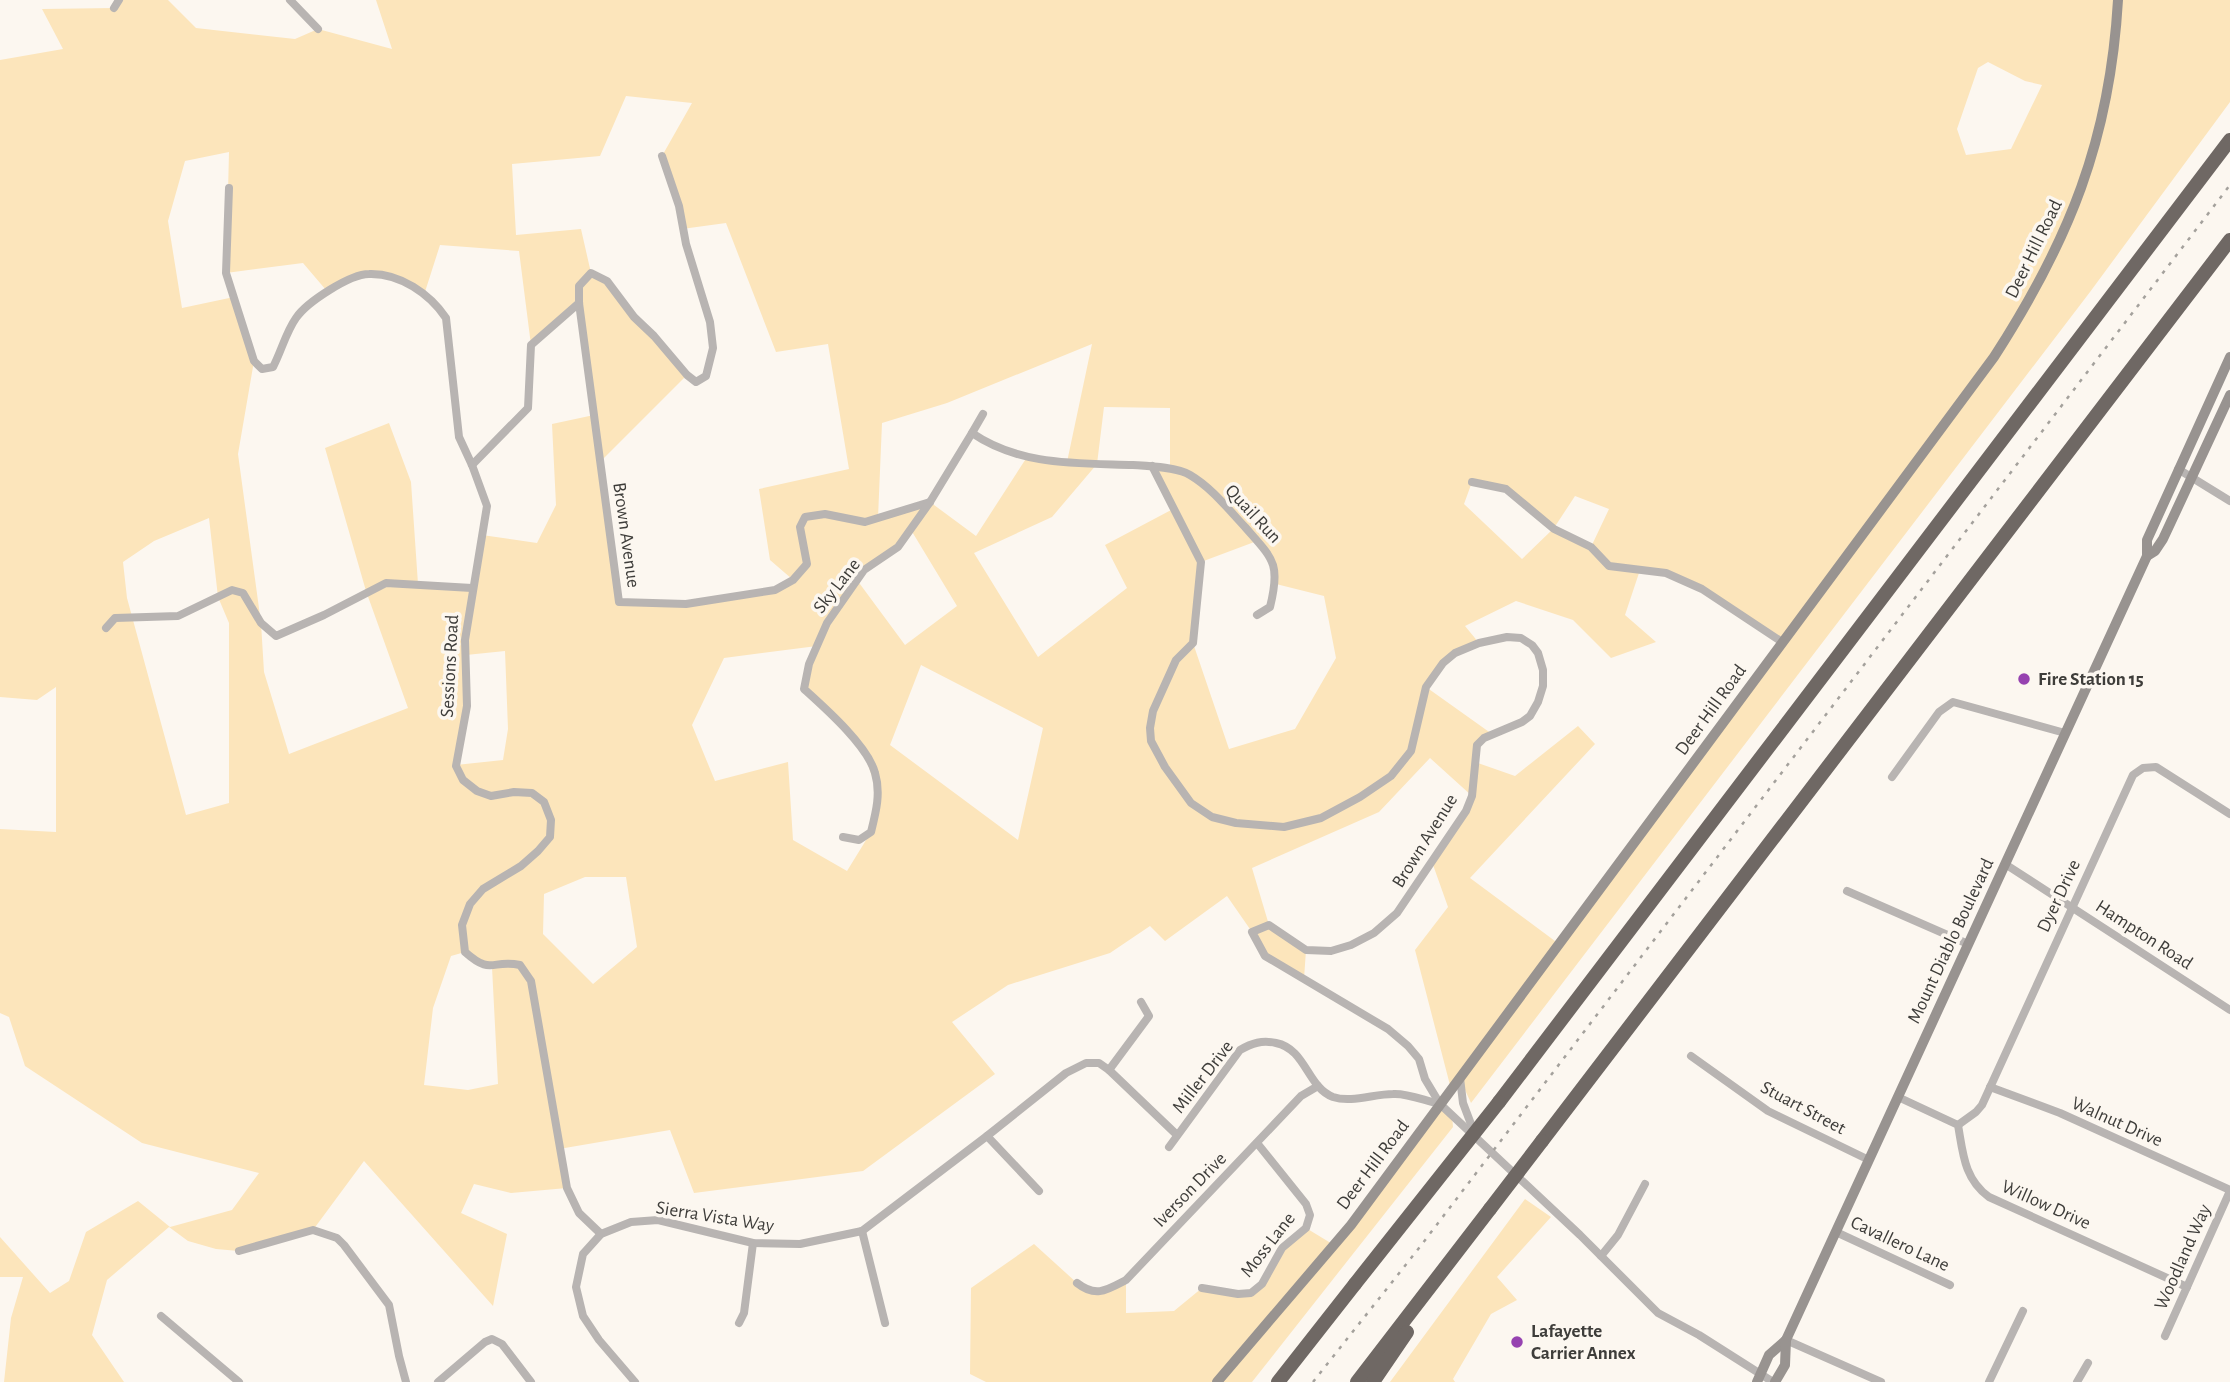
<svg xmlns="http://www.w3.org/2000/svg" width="2230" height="1382" viewBox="0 0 2230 1382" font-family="'Alegreya Sans',sans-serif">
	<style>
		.green { fill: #fce5bb; fill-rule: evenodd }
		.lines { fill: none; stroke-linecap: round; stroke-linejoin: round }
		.street { stroke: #b8b4b2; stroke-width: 8 }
		.secondary { stroke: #989390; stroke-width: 10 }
		.highway { stroke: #6f6864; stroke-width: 14 }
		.rail { stroke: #a4a19c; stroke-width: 2.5; stroke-dasharray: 3.5 7; stroke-linecap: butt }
		.highway-bridge { stroke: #6f6864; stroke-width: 14 }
		.poi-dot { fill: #9642b0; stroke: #fcf7f0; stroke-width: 2.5 }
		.labels { text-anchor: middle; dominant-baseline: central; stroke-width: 7; stroke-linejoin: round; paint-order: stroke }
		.street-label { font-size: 19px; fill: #3e3d3a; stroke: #fcf7f0 }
		.poi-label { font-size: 19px; font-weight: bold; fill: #3e3d3a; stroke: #fcf7f0; text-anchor: start }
	</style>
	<rect width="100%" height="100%" fill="#fcf7f0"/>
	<g class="green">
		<path d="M119,0H168L196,28L295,39L318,29L392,49L376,0H2230V102L2090,292L1471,1103L1460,1079L1451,1089L1415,950L1448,907L1432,862L1472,796L1430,758L1379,812L1252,868L1269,925L1306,950L1304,979L1265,956L1252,932L1227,896L1165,941L1150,926L1110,953L1008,985L952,1022L995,1074L863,1171L694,1193L670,1130L559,1149L567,1188L511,1193L474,1184L461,1213L507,1234L493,1306L364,1161L313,1230L239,1251L216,1249L188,1241L169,1227L107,1280L92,1335L124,1382H4L11,1318L23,1277H0V1237L50,1293L69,1281L86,1232L138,1201L170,1227L232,1210L259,1173L142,1143L25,1066L9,1017L0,1013V829L56,832V687L37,700L0,697V60L63,49L42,9L114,8ZM1988,62L2025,81L2042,85L2011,149L1966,155L1957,129L1978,68ZM626,96L692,103L662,156L682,229L726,223L776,352L828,344L849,469L759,489L770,560L792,579L775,590L686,604L619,602L600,462L687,375L607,281L591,273L581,229L516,235L512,164L600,156ZM229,152L226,273L303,263L326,290L368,274L402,280L424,295L440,245L519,251L531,345L579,304L594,415L552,424L556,505L537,543L482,535L472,588L418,584L411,482L389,423L325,448L366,591L408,708L289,754L264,672L261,623L238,454L254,361L234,297L182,308L168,221L185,161ZM1092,344L1067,462L1027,457L976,536L930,502L878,518L882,423L947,403ZM1104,407L1170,408V469L1152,466L1173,509L1105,545L1127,588L1038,657L974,553L1052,517L1097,464ZM1472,482L1506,489L1553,529L1522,559L1464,504ZM1575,496L1609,509L1591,547L1554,528ZM209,518L218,597L229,623V803L186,815L127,598L123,562L154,541ZM911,530L957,606L905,645L857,580ZM1257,541L1272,559L1276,584L1324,596L1336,658L1295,729L1229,749L1193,643L1201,562ZM1640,570C1697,577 1736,611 1782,642L1559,944L1470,878L1595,744L1578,726L1515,776L1475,762L1483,738L1492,734L1426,687L1455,653L1479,643L1465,626L1516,601L1573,620L1611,658L1656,642L1625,615ZM817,646L804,689L863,751L878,793L871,832L847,871L793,840L788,762L715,781L692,725L724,658ZM505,651L508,729L503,760L456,765L467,706L466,655ZM921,665L1043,728L1018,840L890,745ZM585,877H626L637,947L593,984L543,934L544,894ZM465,952L492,967L498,1084L468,1090L424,1085L433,1008L451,956Z"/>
		<polygon points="1440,1104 1452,1115 1453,1127 1252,1382 986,1382 970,1374 971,1288 1034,1244 1077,1283 1105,1292 1126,1280 1126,1313 1174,1311 1202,1288 1238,1294 1262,1284 1282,1248 1306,1228 1334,1245"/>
		<polygon points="1525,1199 1551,1217 1497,1277 1517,1300 1491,1314 1453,1379 1455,1382 1390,1382"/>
	</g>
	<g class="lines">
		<g class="street">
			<polyline points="290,0 318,29"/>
			<polyline points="114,8 119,0"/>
			<polyline points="662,156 679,206 686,244 710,322 713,348 706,376 696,382 687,375 654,336 634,317 607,281 591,273 579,286 579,303 619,602 686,604 775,590 793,580 807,564 800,527 805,517 825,514 865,522 930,502"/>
			<path d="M229,188L226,273L254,361L262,369L273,367C281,352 286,332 296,318C307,302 350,274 369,274C400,273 430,294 446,318L459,437L472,465L487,506L465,640L467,706L456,766L463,780L477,791L491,796L514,792L532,793L544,802L551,820L550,837L538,851L521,866L483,889L470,904L462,925L465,952C492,976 491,959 520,965L531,981L567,1188L579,1213L601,1234"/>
			<polyline points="972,433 983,414"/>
			<polyline points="472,465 528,408 531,345 579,303"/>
			<polyline points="1152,466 1201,562 1193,643 1176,660 1153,711 1150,728 1151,741 1165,767 1191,803 1212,817 1236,823 1284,827 1321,818 1360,797 1391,776 1411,751 1426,687 1443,663 1455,653 1479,643 1507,637 1521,638 1532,645 1538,653 1543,670 1543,686 1538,702 1530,716 1522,722 1484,738 1477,745 1472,796 1466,811 1397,913 1374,933 1351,945 1331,951 1306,950 1269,925 1252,932 1265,956 1388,1029 1408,1046 1419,1059 1425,1079 1440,1104 1580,1235 1658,1313 1699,1335 1773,1382"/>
			<polyline points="2178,469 2230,501"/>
			<polyline points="1472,482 1506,489 1554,529 1591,547 1609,566 1666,573 1702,589 1782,642"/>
			<polyline points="106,628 115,618 178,616 232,590 243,593 261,623 276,636 324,615 386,583 472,588"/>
			<polyline points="1892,777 1939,712 1953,702 2065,733"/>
			<path d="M843,837L859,840L871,832C876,812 881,793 875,773C868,746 825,708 804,689L809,664L827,623L864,570L898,547L930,502L972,433C1020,466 1077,463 1133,465C1148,466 1177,467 1190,475C1212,488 1228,509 1245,527C1273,559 1281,563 1270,607L1257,615"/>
			<polyline points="2005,864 2230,1010"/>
			<polyline points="1847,891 1968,944"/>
			<polyline points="1691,1056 1768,1111 1869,1160"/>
			<polyline points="1109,1070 1149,1016 1141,1002"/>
			<polyline points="1460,1078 1463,1103 1474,1132"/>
			<polyline points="1990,1087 2060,1113 2230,1190"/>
			<path d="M1898,1097L1958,1125C1963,1153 1964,1179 1989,1197L2187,1287"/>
			<polyline points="1958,1125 1976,1112 1982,1105 2133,775 2143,768 2156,767 2230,814"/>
			<polyline points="987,1136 1039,1191"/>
			<path d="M1169,1147L1240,1050C1252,1043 1262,1040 1276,1043C1306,1049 1307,1087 1333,1097C1351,1103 1374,1094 1393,1094C1408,1093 1425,1101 1440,1104"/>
			<polyline points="862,1231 885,1323"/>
			<polyline points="1836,1232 1950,1285"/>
			<polyline points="239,1251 313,1230 337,1238 344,1245 389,1305 399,1356 406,1382"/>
			<polyline points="1601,1256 1618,1235 1645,1184"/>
			<path d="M1077,1283C1096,1298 1107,1290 1126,1280L1301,1096L1318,1086"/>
			<polyline points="1202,1288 1238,1294 1251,1293 1262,1284 1282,1248 1306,1228 1310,1215 1306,1204 1257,1143"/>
			<polyline points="161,1316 239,1382"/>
			<polyline points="739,1323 744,1313 753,1243"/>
			<polyline points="2165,1336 2230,1191"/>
			<polyline points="1786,1340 1881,1382"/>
			<polyline points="438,1382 485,1342 492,1339 502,1344 531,1382"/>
			<polyline points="635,1382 599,1340 583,1316 576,1287 583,1254 601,1234 631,1222 658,1220 753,1243 800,1244 862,1231 987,1136 1066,1073 1086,1063 1099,1063 1109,1070 1177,1135"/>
			<polyline points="1989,1382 2023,1311"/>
			<polyline points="2077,1382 2088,1363"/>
		</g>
		<g class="secondary">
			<polyline points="2147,556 2155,551 2163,539 2230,395"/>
			<path d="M1217,1382L1351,1225L1994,357C2069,241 2110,140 2118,0"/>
			<polyline points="1757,1382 1769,1355 1786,1340"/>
			<polyline points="1775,1382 1785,1365 1786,1340 2147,556 2147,540 2230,357"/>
		</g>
		<g class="highway">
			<polyline points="1499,1102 2230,140"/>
			<polyline points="1542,1141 2230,240"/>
			<polyline points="1278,1382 1355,1284"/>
			<polyline points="1357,1382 1490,1209"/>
			<polyline points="1373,1382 1407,1332"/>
		</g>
		<polyline class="rail" points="1313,1382 1419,1248 2230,185"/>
		<g class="highway-bridge">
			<polyline points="1490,1209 1542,1141"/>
			<polyline points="1355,1284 1499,1102"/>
		</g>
	</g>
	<g class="poi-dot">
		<circle cx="2024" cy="679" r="7"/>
		<circle cx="1517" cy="1342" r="7"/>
	</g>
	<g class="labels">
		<g class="street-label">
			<text transform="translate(2034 249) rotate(-64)">Deer Hill Road</text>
			<text transform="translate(1253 514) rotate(47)">Quail Run</text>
			<text transform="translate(626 535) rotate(82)">Brown Avenue</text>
			<text transform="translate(837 586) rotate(-52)">Sky Lane</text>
			<text transform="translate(450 666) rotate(-87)">Sessions Road</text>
			<text transform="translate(1711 710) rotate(-54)">Deer Hill Road</text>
			<text transform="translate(1425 841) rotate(-58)">Brown Avenue</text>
			<text transform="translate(2059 896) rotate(-65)">Dyer Drive</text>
			<text transform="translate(2144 935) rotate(33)">Hampton Road</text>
			<text transform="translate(1951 941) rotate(-65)">Mount Diablo Boulevard</text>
			<text transform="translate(1203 1077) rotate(-52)">Miller Drive</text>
			<text transform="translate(1803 1108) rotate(28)">Stuart Street</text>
			<text transform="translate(2117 1122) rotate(24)">Walnut Drive</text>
			<text transform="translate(1373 1165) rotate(-53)">Deer Hill Road</text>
			<text transform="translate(1190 1190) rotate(-46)">Iverson Drive</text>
			<text transform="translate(2046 1205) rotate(24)">Willow Drive</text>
			<text transform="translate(715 1217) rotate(9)">Sierra Vista Way</text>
			<text transform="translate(1900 1244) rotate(25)">Cavallero Lane</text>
			<text transform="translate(1268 1245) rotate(-52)">Moss Lane</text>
			<text transform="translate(2183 1257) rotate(-66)">Woodland Way</text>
		</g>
		<g class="poi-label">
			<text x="2038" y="679">Fire Station 15</text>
			<text x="1531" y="1331">Lafayette<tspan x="1531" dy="22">Carrier Annex</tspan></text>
		</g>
	</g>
</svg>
